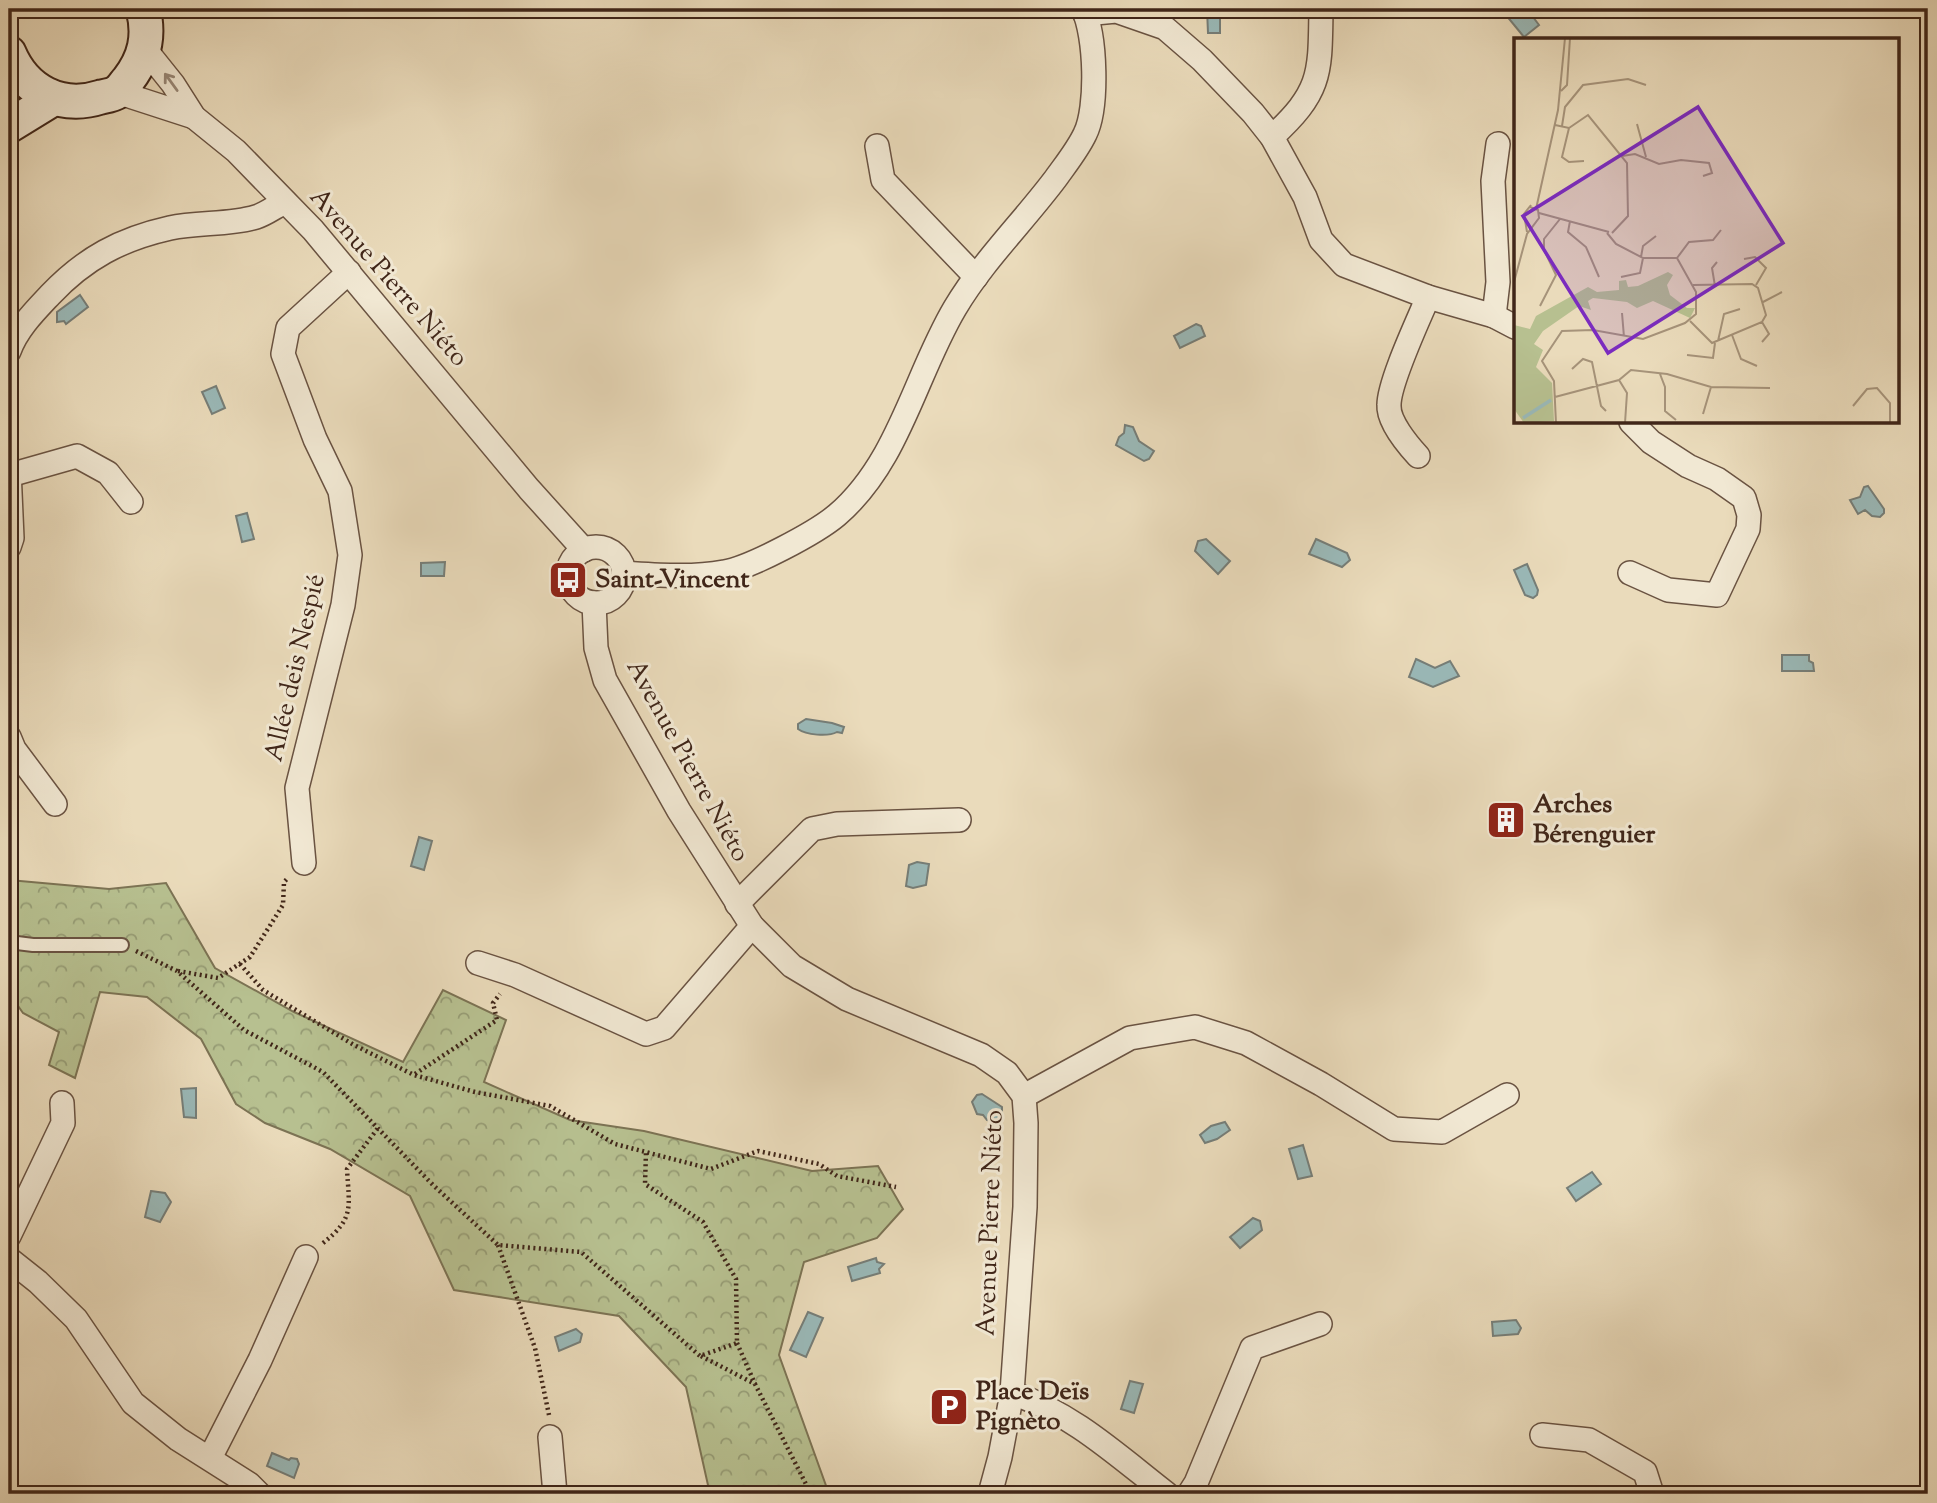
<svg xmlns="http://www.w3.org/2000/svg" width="1937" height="1503" viewBox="0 0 1937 1503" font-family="'Sorts Mill Goudy',serif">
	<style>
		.forest { fill: url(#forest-crowns); stroke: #7c7354; stroke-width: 2 }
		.water { fill: #9ab9b8; stroke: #767e78; stroke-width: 2 }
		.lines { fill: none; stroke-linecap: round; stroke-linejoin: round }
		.service-casing { stroke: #6a5342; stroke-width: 16 }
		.minor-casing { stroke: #6a5342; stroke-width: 26 }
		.secondary-casing { stroke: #402619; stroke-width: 37 }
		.path { stroke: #402619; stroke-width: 4.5; stroke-dasharray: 2 3.5; stroke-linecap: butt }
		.service { stroke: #f1e8d3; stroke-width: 12 }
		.minor { stroke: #f1e8d3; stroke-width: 23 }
		.secondary { stroke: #f1e8d3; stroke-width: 33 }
		.oneway { stroke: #988776 }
		.labels { text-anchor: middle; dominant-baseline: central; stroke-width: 6; stroke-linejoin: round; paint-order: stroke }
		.street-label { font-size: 26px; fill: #402619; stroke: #f1e8d3 }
		.poi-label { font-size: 26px; font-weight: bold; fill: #402619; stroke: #f1e8d3; text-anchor: start }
		.inset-river { fill: none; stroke: #9ab9b8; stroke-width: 3.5 }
		.inset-road { fill: none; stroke: #a6937a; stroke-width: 2 }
		.view { fill: #7b2cbf; fill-opacity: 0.15; stroke: #7b2cbf; stroke-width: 3.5 }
		.inset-edge { fill: none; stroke: #402619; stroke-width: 3.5 }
	</style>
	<defs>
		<pattern id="forest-crowns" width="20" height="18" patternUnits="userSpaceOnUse" patternTransform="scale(1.75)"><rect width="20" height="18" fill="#b7c090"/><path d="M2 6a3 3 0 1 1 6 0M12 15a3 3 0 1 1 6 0" fill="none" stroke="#969c75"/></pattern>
	</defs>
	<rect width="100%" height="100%" fill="#eadbbb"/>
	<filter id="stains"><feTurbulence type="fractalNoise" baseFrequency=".00286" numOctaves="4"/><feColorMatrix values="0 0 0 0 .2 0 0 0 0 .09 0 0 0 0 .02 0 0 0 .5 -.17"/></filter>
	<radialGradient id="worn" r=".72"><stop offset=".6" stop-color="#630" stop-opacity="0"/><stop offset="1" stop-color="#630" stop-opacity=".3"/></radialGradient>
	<polygon class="forest" points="9,880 109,889 166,883 215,968 294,1012 403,1062 443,990 506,1020 484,1082 570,1120 644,1131 812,1171 878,1166 903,1209 877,1238 804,1262 779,1355 829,1494 710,1494 686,1387 619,1316 454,1290 410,1196 330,1149 265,1123 236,1104 201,1039 147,997 100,992 75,1078 49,1065 59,1032 23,1013 9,993"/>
	<g class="water">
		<polygon points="1207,9 1220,9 1220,33 1208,33"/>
		<polygon points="1501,9 1527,9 1539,25 1524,37"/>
		<polygon points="80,295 88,307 66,324 64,321 57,322 57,312"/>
		<polygon points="1196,324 1201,326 1205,336 1180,348 1174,336"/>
		<polygon points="216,386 225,408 212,414 202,392"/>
		<polygon points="1125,425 1133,427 1139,441 1154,451 1149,459 1144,461 1116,445 1119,437 1124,433"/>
		<polygon points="1868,486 1884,509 1884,513 1880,517 1872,516 1865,510 1858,514 1850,500 1860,497 1864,487"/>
		<polygon points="247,513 254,539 242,542 236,516"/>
		<polygon points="1206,539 1230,561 1218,574 1195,551 1198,541"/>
		<polygon points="1316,539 1347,553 1350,560 1342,567 1309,554"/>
		<polygon points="445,562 444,576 421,576 421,563"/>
		<polygon points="1527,564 1538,590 1537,595 1533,598 1525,595 1514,570"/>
		<polygon points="1782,655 1809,655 1809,661 1813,663 1814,671 1782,671"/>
		<polygon points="1416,659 1435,668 1450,661 1459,676 1433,687 1409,677"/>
		<path d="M806,719L832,723L844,727L842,733L837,732C828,737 806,735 798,729V724Z"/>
		<polygon points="419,837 432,841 424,870 411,866"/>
		<polygon points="917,862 929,864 926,885 913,888 906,886 909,865"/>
		<polygon points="196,1088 196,1118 184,1117 181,1089"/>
		<polygon points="982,1094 1002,1107 1002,1116 998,1121 987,1120 983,1115 977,1114 972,1102 977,1095"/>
		<polygon points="1225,1122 1230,1130 1217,1139 1205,1143 1200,1135 1211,1126"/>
		<polygon points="1303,1145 1312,1176 1298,1179 1289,1149"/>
		<polygon points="1592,1172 1601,1184 1576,1201 1567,1188"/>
		<polygon points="151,1191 165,1193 171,1202 160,1222 145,1217"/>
		<polygon points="1253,1218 1260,1221 1262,1230 1240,1248 1230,1237"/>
		<polygon points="876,1258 877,1262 884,1264 879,1269 880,1273 852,1281 848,1267"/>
		<polygon points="808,1312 823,1318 806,1357 790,1350"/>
		<polygon points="1516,1320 1521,1328 1518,1334 1493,1336 1492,1322"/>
		<polygon points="576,1329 582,1334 580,1342 559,1351 555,1337"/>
		<polygon points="1130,1381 1143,1384 1134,1413 1121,1409"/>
		<polygon points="272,1453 289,1460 291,1458 297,1459 299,1464 294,1478 267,1466"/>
	</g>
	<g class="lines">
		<g class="service-casing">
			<polyline id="service" points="9,942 33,945 122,945"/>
		</g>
		<g class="minor-casing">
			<g id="minor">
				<polyline points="1085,14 1116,11 1165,28 1202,60 1253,113 1272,137 1305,197 1321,240 1344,265 1428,297 1494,316 1515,327"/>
				<polyline points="145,49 173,84 194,117 236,151 313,230 529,489 584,550"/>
				<polyline points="117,92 194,117"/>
				<path d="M1272,137C1322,91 1320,74 1321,9"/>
				<polyline points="877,146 883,180 976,277"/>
				<polyline points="1494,316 1498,282 1493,181 1498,144"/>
				<path d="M9,351C17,329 34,312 50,295C85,258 121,239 170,228C198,222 231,225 256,217C266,214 276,206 285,202"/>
				<path d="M1418,456C1407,444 1388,421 1389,405C1389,382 1418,321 1428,297"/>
				<polyline points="9,470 12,538 9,547"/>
				<polyline points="10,475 77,456 108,473 131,502"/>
				<circle cx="596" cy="575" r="28"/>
				<path d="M623,573C657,575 691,578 724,572C750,568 817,532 837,515C899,462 915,375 955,308C983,261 1023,222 1056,178C1066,164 1078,149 1085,134C1098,108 1096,35 1083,9"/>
				<polyline points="1630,573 1668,590 1717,595 1748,529 1749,515 1744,498 1717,479 1688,466 1651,442 1631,422"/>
				<polyline points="594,603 596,648 605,680 679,811 752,926 792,966 847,999 981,1055 1007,1073 1024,1096 1026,1123 1025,1207 1012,1393 1000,1457 990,1494"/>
				<polyline points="9,737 14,749 55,804"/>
				<polyline points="304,863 297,788 343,605 350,555 340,491 315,439 283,354 288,328 349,272"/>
				<polyline points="737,904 812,829 837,824 959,820"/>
				<polyline points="478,963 515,975 646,1034 664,1028 752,926"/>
				<polyline points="1024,1096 1130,1038 1195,1027 1246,1043 1321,1084 1394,1129 1442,1132 1507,1095"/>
				<polyline points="9,1236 63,1123 62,1103"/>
				<polyline points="9,1259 38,1282 76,1319 133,1403 178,1439 249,1484 259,1494"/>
				<path d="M1012,1393C1072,1413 1118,1456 1167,1494"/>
				<polyline points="1542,1435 1589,1440 1645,1472 1652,1494"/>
				<polyline points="550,1437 555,1494"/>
				<polyline points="210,1458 260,1360 306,1257"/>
				<polyline points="1189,1494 1196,1483 1252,1348 1320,1324"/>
			</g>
		</g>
		<g class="secondary-casing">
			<g id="secondary">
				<path d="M9,53C25,91 61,110 101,97C106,96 113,95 117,92C121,90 125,83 128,80C145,58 150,36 143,9"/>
				<polyline points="9,126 53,99"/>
			</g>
		</g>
		<g class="path">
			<polyline points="136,951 177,971 244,1030 323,1072 433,1185 498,1245 581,1252 700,1356 737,1343 736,1279 703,1222 645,1184 646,1152"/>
			<polyline points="240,964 263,990 354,1045 414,1075 475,1092 550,1106 615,1144 711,1169 758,1151 819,1164 837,1176 896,1187"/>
			<polyline points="178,971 218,978 250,957 283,905 284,882 288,878"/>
			<polyline points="415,1074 497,1020 493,1003 500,994"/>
			<path d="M323,1243C355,1218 349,1207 347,1169L378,1128"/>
			<polyline points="498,1245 535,1348 549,1415"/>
			<polyline points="737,1343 755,1384"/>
			<polyline points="701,1356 755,1384 811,1494"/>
		</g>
		<use href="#service" class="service"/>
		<use href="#minor" class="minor"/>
		<use href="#secondary" class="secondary"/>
	</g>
	<defs><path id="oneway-shaft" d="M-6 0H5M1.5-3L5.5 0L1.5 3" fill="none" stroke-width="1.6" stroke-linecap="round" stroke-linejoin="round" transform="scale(1.75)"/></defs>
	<use class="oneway" href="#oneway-shaft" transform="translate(171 82) rotate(-126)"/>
	<defs>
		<g id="bus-square" transform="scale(2.0125)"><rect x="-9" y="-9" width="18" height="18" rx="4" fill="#8f2418" stroke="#f1e8d3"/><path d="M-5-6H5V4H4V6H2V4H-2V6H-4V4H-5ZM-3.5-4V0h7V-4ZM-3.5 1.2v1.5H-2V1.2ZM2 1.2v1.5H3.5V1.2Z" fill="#fff"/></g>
		<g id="building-square" transform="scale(2.0125)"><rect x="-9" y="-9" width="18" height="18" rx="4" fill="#8f2418" stroke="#f1e8d3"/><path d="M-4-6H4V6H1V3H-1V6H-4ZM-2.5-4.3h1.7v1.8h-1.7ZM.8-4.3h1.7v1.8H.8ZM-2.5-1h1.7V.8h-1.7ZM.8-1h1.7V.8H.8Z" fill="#fff"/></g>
		<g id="parking-square" transform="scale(2.0125)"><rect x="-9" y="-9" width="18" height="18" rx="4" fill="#8f2418" stroke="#f1e8d3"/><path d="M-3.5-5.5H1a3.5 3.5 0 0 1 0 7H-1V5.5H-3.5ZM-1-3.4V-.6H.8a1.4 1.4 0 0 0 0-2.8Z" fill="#fff"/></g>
	</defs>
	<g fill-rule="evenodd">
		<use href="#bus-square" x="568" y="580"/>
		<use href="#building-square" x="1506" y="820"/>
		<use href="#parking-square" x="949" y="1407"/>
	</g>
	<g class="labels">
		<g class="street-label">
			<text transform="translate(388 278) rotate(49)">Avenue Pierre Niéto</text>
			<text transform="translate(296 668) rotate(-77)">Allée deis Nespié</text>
			<text transform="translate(687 761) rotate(61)">Avenue Pierre Niéto</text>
			<text transform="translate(991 1223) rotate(-88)">Avenue Pierre Niéto</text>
		</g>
		<g class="poi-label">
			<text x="595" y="580">Saint-Vincent</text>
			<text x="1533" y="805">Arches<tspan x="1533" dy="30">Bérenguier</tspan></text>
			<text x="976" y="1392">Place Deïs<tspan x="976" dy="30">Pignèto</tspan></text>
		</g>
	</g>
	<g transform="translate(1514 38)">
		<rect width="385" height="385" fill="#eadbbb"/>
		<path d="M154,234L159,237L153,247L156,257L173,270H181L176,280L139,263L123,270L113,264L79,260L74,263L77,272L65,268L29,293L20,306L29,312L22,329L38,345L40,383L10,385L0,371V287L16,291L22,278L74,249L83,254L105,252V243L112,242L114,249L124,248Z" fill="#b7c090"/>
		<path class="inset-river" d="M9,380L37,362"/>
		<path class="inset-road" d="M47,53L53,47L56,0M123,86L132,119M41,87L55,90L74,77L113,125L114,178L98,195M48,88L51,69L69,47L114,41L132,47M55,90L48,119L55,124L70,123M108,118L121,116L145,126L167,122L195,125L198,135L189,138M22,171L44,72L51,0M25,175L95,194M56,183L54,194L72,209L85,239M13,194L10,176L17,167M127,219L129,208L142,198M163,220L175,204L199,202L207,192M230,221L241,219L252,230L242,247M107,239L126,235L129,220M0,244L13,196L25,180L24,172L16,169M201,248L198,230L203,224M249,264L268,254M26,268L42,237L30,212V201L46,181M108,275L110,299M176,283L198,305L248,284L252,277L244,250L238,246L179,247M248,284L255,296L248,304M218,297L227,321L243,328M204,303L210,276L226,271M173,317L199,320L201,305M58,331L69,321L78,324L87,368L92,373M146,336L151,349V373L162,382M105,342L113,355L111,385M41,359L105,342L117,332L153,336L197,349L256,350M339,368L353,351L363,350L376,365V385M189,376L197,349M42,385L40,343L28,323L48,293L79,292L129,301L171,285L182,276V254L163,220H129L102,206L93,195"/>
		<path class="view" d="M184,69L269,205L94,315L9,178Z"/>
		<rect width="385" height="385" class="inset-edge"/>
	</g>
	<rect width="1937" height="1503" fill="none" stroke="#eadbbb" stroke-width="35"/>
	<rect x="10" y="10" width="1916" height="1482" fill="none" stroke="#402619" stroke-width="3.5"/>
	<rect x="18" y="18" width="1902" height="1468" fill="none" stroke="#402619" stroke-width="2"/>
	<rect width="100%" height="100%" filter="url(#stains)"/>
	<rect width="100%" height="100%" fill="url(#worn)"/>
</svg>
